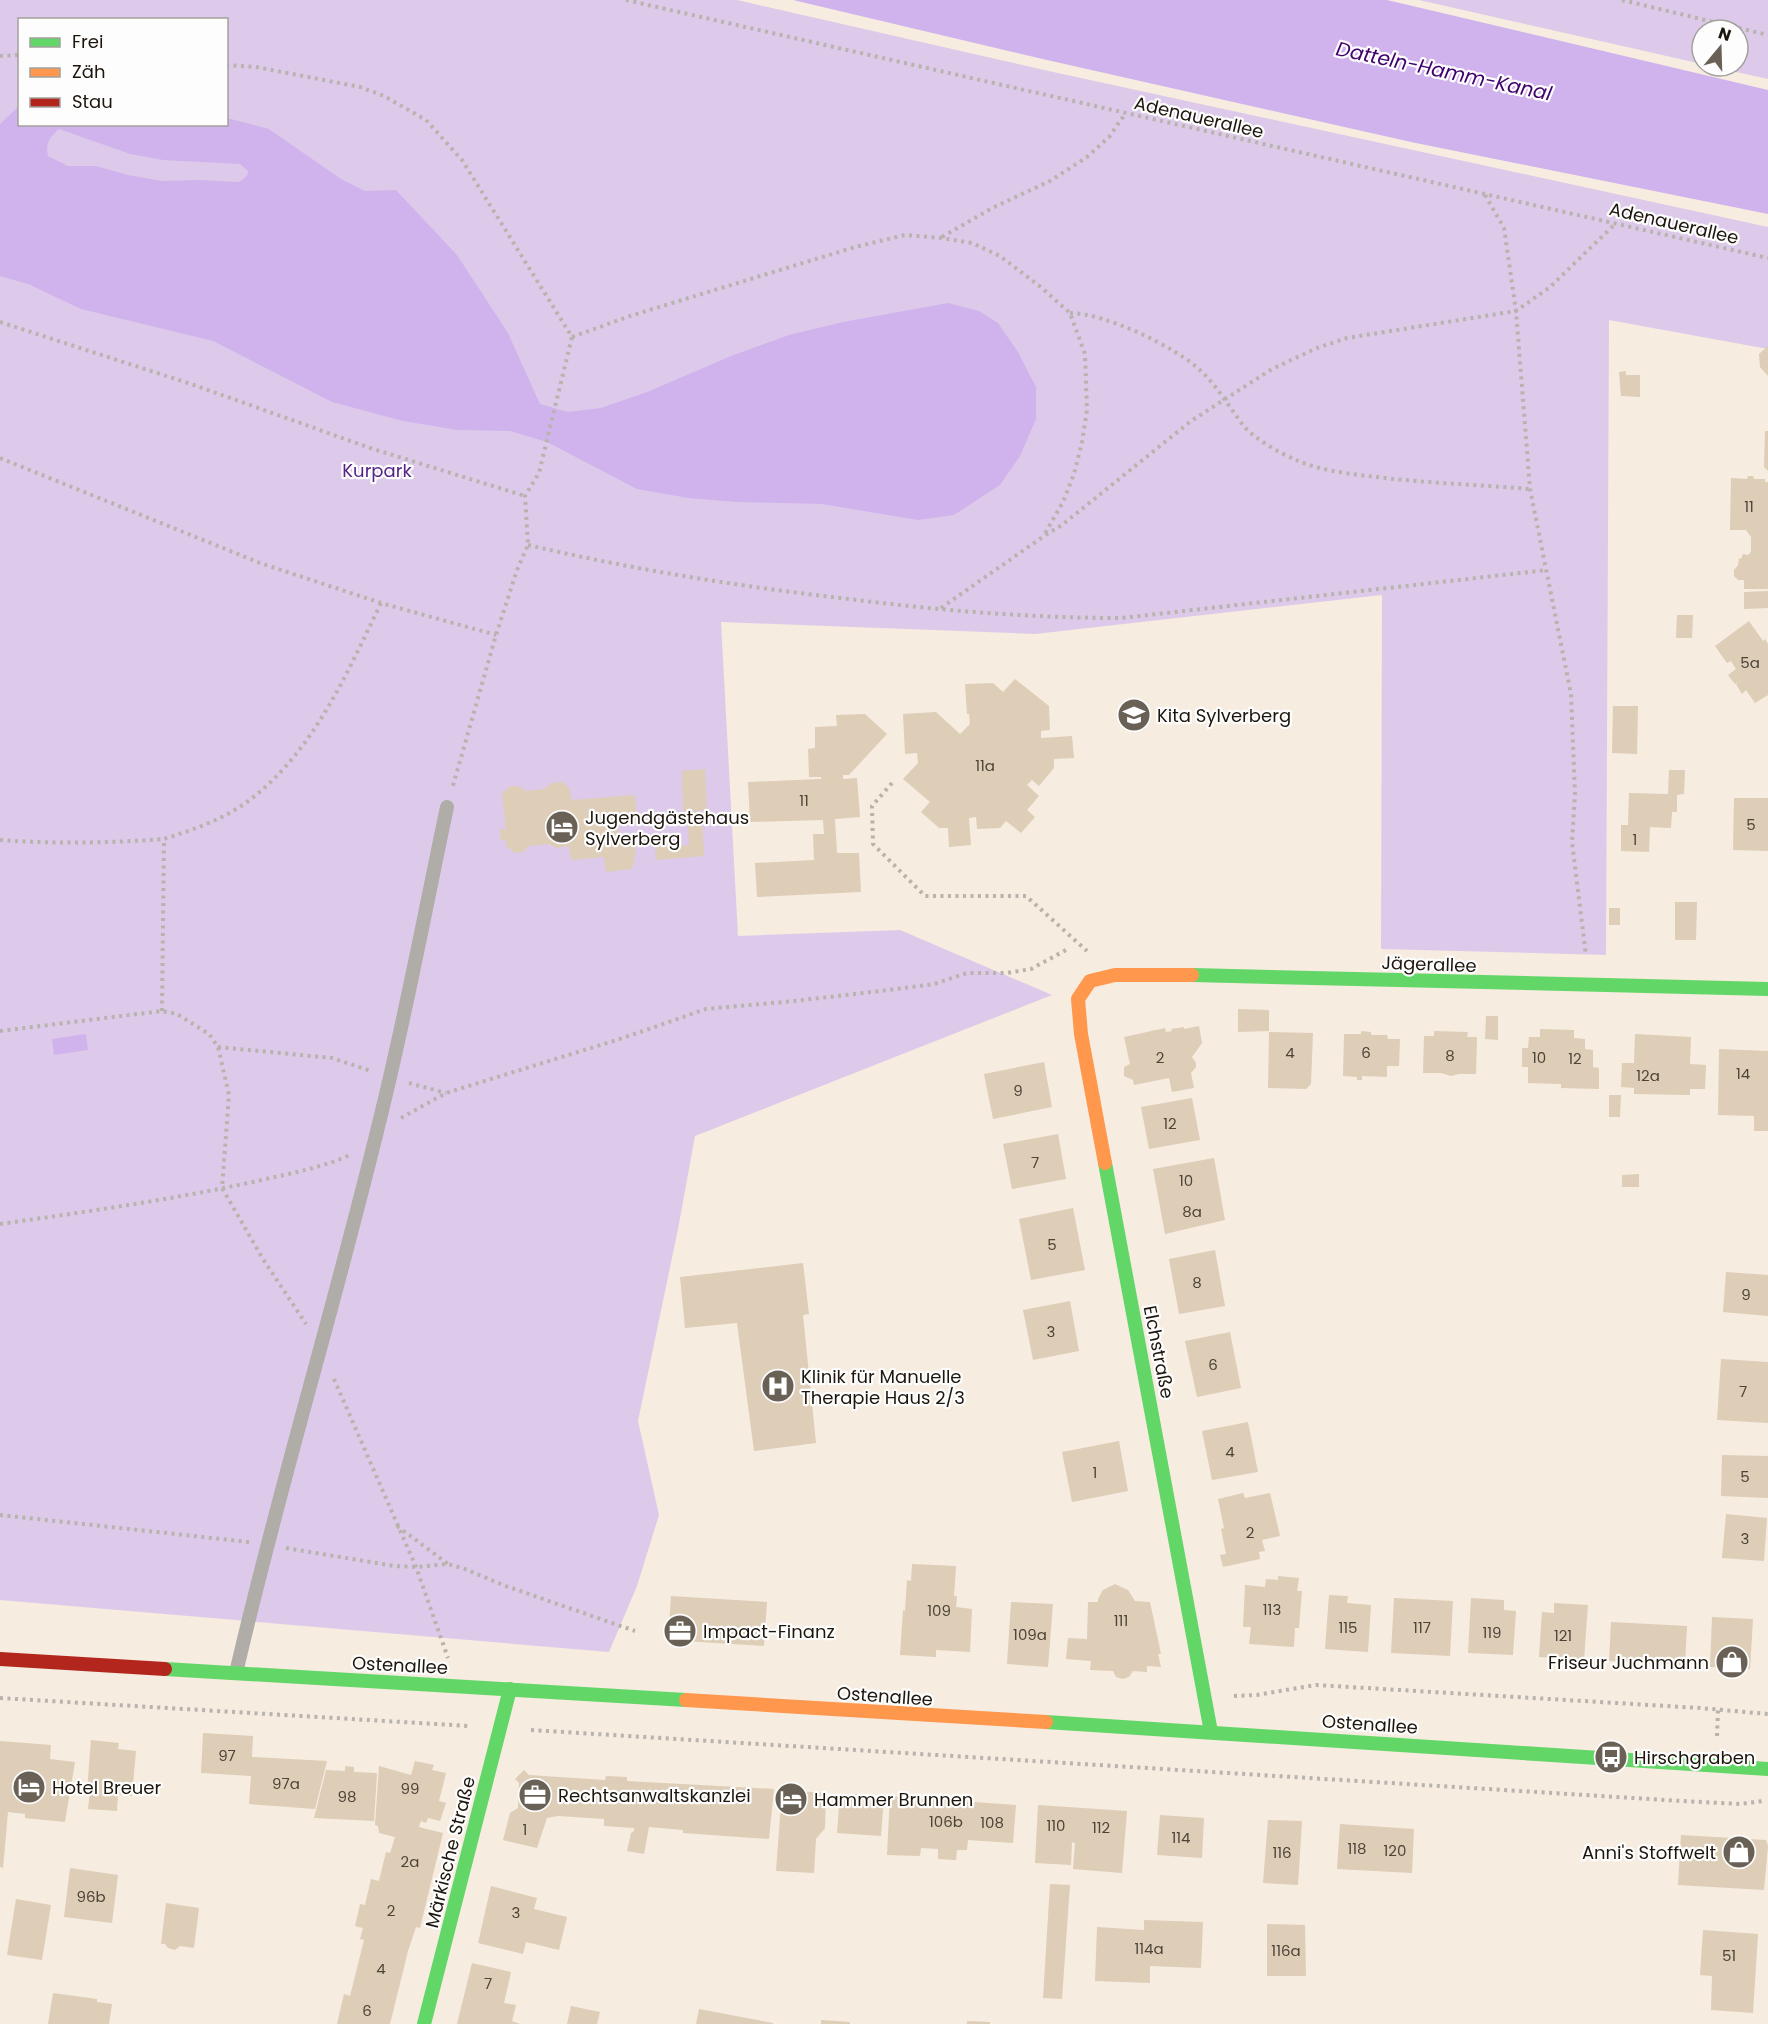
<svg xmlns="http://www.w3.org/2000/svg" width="1768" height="2024" viewBox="0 0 1768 2024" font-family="Poppins,sans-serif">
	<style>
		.green { fill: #ddcaea; fill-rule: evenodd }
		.water { fill: #d0b3ed; fill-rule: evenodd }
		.building { fill: #decdb7 }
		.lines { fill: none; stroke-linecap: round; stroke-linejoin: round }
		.path { stroke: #b8b3ac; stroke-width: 4; stroke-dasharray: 3 4.5; stroke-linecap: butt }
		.lane { stroke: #b0ada8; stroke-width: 14 }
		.fast { stroke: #63d668; stroke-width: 14 }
		.slow { stroke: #ff974d; stroke-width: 14 }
		.jam { stroke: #b3261e; stroke-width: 14 }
		.labels { text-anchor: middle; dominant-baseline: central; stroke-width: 4.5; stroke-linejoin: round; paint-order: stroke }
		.number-label { font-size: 15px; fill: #4d4437 }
		.street-label { font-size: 18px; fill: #1d160c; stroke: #fdfdfd }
		.park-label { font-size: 18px; fill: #562388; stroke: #fdfdfd }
		.poi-label { font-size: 18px; fill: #1d160c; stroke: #fdfdfd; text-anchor: start }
		.water-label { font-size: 20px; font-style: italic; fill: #40016d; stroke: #fdfdfd }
	</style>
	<rect width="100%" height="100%" fill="#f6ece0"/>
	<g class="green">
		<path d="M0,0H737L1044,70L1768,227V349L1609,320L1606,955L1381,949L1382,595L1035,634L721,622L738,936L900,930L1052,995L695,1136L678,1229L638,1421L659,1515L637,1586L609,1652L0,1600ZM20,20H226V124H20Z"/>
		<polygon points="1419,0 1768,0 1768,79 1709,66 1738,66 1738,30 1702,30 1702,64"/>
	</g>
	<g class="water">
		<polygon points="793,0 1387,0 1768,90 1768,214 1411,142 1047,60"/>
		<path d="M19,106L20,124H226L227,118L269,129L341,179L365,191L396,190L457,255L508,333L540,404L568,412L601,408L647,392L731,356L789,335L843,322L948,303L979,311L998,323L1018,352L1036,387V419L1020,456L1000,485L954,515L918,520L822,504L736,502L688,498L637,489L547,442L510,431L457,430L403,421L332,402L213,341L81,309L28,284L0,276V124ZM59,129L130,154L163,160L240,164L248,171L247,176L239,182L199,180L162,181L128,175L96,166H68L48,156C45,144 50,137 59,129Z"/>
		<polygon points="86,1034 88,1050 54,1055 52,1039"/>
	</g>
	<g class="building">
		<polygon points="1768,346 1768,376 1760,367 1759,354"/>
		<polygon points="1626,371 1626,375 1640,375 1640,397 1621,396 1619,372"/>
		<polygon points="1765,431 1768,431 1768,471 1764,467"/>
		<polygon points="1748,476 1753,476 1754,479 1765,479 1765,482 1768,482 1768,589 1744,589 1744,580 1738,580 1734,576 1734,570 1738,565 1739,558 1741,559 1743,554 1748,555 1751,552 1751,537 1746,530 1730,530 1731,478 1747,479"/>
		<polygon points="1768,591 1768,608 1744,609 1744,592"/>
		<polygon points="1677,615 1693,615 1692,638 1676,638"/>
		<polygon points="1749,621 1763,641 1765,639 1768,644 1768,695 1755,703 1746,690 1742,694 1736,684 1743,679 1735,684 1728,675 1736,669 1731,661 1727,663 1715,646"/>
		<polygon points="1015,679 1049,706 1050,730 1041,731 1041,738 1072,736 1074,758 1054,759 1054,768 1039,786 1032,780 1027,785 1039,796 1027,810 1035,817 1021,833 1006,821 1000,828 977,829 976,817 969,818 971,845 949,847 948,828 939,828 921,812 930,802 903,779 918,763 917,753 905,754 903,714 936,712 960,734 970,724 969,714 967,714 965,684 993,683 1003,692"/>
		<polygon points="1613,706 1638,706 1637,754 1612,753"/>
		<polygon points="865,714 887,734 849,775 843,775 843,779 857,778 860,817 835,819 837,853 859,853 861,892 757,897 755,863 814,860 813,834 824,834 823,820 750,822 748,782 821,779 821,777 809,777 808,749 815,748 815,727 837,726 836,715"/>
		<polygon points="705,769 707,810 683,811 682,771"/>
		<polygon points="1669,770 1685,770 1684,794 1677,795 1677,812 1672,812 1671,828 1650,827 1649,852 1621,851 1621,825 1628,825 1629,793 1668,794"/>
		<polygon points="562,782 570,789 571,800 635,795 637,823 618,825 619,841 637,839 634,863 631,869 606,872 604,857 571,860 569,846 556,848 550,844 528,846 524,852 515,853 506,846 506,840 501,840 500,829 506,829 502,794 508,787 518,786 526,791 544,789 552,783"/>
		<polygon points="1734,798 1768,798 1768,851 1733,850"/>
		<polygon points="702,811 704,856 656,860 655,847 689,845 687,812"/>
		<polygon points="1675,902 1697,902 1696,940 1675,940"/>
		<rect x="1609" y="908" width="11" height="17"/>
		<polygon points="1238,1009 1269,1010 1269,1031 1238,1032"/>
		<polygon points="1486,1016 1498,1016 1498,1040 1485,1039"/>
		<polygon points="1199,1026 1202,1043 1192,1057 1196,1063 1196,1067 1191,1073 1194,1088 1172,1092 1169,1078 1134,1085 1133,1080 1124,1076 1124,1067 1130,1064 1124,1037 1165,1028 1166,1032 1172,1031 1171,1029 1184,1027 1184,1029"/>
		<polygon points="1540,1029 1574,1030 1574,1038 1585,1039 1585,1049 1593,1050 1593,1067 1599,1068 1599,1089 1561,1088 1561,1084 1528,1083 1528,1067 1522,1067 1522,1048 1528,1048 1529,1037 1540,1037"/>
		<polygon points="1361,1031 1371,1032 1371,1035 1387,1035 1388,1039 1400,1039 1399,1066 1387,1066 1387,1077 1362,1076 1362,1080 1357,1080 1357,1077 1343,1076 1344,1034 1361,1034"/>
		<polygon points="1434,1031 1468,1032 1467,1037 1477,1037 1476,1074 1459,1074 1451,1076 1441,1073 1423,1073 1424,1036 1434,1036"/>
		<polygon points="1269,1032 1313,1033 1311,1084 1306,1089 1268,1088"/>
		<polygon points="1635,1034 1691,1037 1690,1064 1706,1065 1705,1089 1690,1089 1690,1095 1634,1094 1634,1088 1621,1087 1622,1063 1634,1063"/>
		<polygon points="1719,1049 1768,1051 1768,1131 1754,1131 1754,1116 1718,1115"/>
		<polygon points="1044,1062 1052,1107 993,1119 984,1074"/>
		<polygon points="1609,1095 1621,1095 1620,1117 1609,1117"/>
		<polygon points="1192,1098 1200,1140 1149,1149 1141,1107"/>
		<polygon points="1058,1134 1066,1179 1012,1189 1003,1144"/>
		<polygon points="1214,1158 1225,1220 1165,1234 1153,1169"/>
		<polygon points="1639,1174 1639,1187 1622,1187 1622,1175"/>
		<polygon points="1073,1208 1085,1270 1031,1280 1019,1219"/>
		<polygon points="1215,1250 1225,1306 1179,1314 1169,1259"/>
		<polygon points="803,1263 809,1314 803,1315 816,1443 754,1451 737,1323 685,1328 680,1277"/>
		<polygon points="1726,1272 1768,1275 1768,1316 1723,1312"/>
		<polygon points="1070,1301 1079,1351 1033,1360 1023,1310"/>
		<polygon points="1230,1332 1241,1388 1197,1397 1185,1341"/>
		<polygon points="1721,1359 1768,1362 1768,1423 1717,1420"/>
		<polygon points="1248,1422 1258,1472 1212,1480 1202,1431"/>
		<polygon points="1119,1441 1128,1491 1072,1502 1062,1452"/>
		<polygon points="1722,1455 1768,1456 1768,1498 1721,1496"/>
		<polygon points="1243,1493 1245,1498 1270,1493 1280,1536 1262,1540 1265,1551 1259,1552 1260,1559 1223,1567 1220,1555 1226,1554 1221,1529 1224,1528 1218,1499"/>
		<polygon points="1726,1514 1767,1518 1764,1561 1722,1558"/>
		<polygon points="912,1564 956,1566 954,1596 957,1596 956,1607 972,1609 970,1652 936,1650 936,1657 900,1655 903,1610 905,1611 907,1580 911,1581"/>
		<polygon points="1278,1576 1299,1578 1297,1591 1302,1591 1299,1628 1295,1628 1294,1647 1249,1644 1251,1627 1243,1627 1245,1585 1265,1587 1266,1579 1278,1580"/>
		<polygon points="1115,1584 1128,1590 1135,1601 1150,1602 1161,1654 1158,1654 1161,1667 1147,1666 1147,1672 1133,1671 1129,1677 1123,1679 1116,1677 1113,1671 1090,1670 1091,1661 1066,1659 1068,1638 1087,1639 1088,1602 1098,1602 1098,1599 1103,1590"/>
		<polygon points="1329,1595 1348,1596 1347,1603 1371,1605 1368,1652 1325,1649"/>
		<polygon points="671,1596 767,1602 764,1646 668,1640"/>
		<polygon points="1394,1598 1453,1601 1450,1656 1391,1653"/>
		<polygon points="1471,1598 1504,1600 1504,1610 1516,1611 1513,1655 1468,1653"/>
		<polygon points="1011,1602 1053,1604 1048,1667 1007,1664"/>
		<polygon points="1554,1603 1588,1605 1584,1660 1539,1657 1542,1612 1554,1613"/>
		<polygon points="1712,1617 1753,1619 1750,1669 1710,1667"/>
		<polygon points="1611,1622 1687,1626 1685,1665 1609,1661"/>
		<polygon points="203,1733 253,1736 252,1757 327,1761 315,1809 249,1804 251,1776 201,1773"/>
		<polygon points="91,1740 119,1743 118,1749 136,1751 132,1796 118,1794 117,1811 88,1809 90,1792 87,1791"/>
		<polygon points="0,1741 51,1745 50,1759 75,1762 65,1822 25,1818 25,1814 8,1812 3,1868 0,1867"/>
		<polygon points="415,1761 434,1765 432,1770 446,1773 439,1801 446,1803 440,1821 428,1818 426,1823 421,1821 419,1827 443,1833 420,1928 416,1927 408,1951 390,2024 337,2024 344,1994 350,1996 364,1940 360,1939 363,1928 355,1926 360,1904 365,1905 371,1879 379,1881 386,1852 390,1853 395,1837 379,1833 378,1826 375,1825 379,1766 411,1775"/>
		<polygon points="345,1766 354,1767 354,1772 377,1773 374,1821 314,1818 326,1770 345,1771"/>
		<polygon points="524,1770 529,1775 605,1780 606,1776 627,1777 627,1781 774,1789 769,1839 683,1833 683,1830 649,1827 644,1854 627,1851 631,1833 634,1831 634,1828 604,1826 604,1819 558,1816 547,1818 537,1848 503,1840 510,1813 518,1808 519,1783 515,1779"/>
		<polygon points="782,1790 826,1793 825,1828 816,1839 814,1873 776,1871"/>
		<polygon points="857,1794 884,1797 881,1836 837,1833 840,1795"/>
		<polygon points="890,1796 1016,1805 1013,1843 968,1840 967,1850 957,1850 956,1860 938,1859 938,1849 921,1848 920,1856 887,1855"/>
		<polygon points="1038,1805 1127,1811 1122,1873 1073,1869 1075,1843 1072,1842 1071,1865 1035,1863"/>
		<polygon points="1160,1815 1204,1818 1202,1858 1157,1855"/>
		<polygon points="1268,1820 1302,1821 1298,1885 1263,1883"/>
		<polygon points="1340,1824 1414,1829 1412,1873 1337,1869"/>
		<polygon points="1681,1835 1766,1840 1768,1846 1764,1890 1678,1885"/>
		<polygon points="70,1868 118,1875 112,1923 64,1917"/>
		<polygon points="1050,1884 1070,1885 1062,1999 1043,1998"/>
		<polygon points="491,1886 537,1898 534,1909 567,1917 559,1950 526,1942 523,1954 478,1943"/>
		<polygon points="16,1899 51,1905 42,1960 7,1955"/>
		<polygon points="166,1903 199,1908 194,1948 180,1946 175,1950 168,1948 165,1944 161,1944"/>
		<polygon points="1144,1920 1203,1922 1201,1968 1150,1966 1150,1983 1095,1981 1097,1927 1144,1930"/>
		<polygon points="1267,1924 1305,1925 1306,1976 1267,1976"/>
		<polygon points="1703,1930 1758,1934 1753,2013 1711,2010 1712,1976 1700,1975"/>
		<polygon points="472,1963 511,1972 504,2003 516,2005 512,2021 520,2024 457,2024"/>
		<polygon points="53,1993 97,1999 97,2002 112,2004 109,2024 48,2024"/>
		<polygon points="571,2006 600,2012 597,2024 567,2024"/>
		<polygon points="699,2009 773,2023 773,2024 696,2024"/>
		<polygon points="821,2020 850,2022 850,2024 821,2024"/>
		<polygon points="967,2021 990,2022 990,2024 967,2024"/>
	</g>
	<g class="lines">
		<g class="path">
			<polyline points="626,0 1768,258"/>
			<polyline points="1622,0 1768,35"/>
			<polyline points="0,56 20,55"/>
			<polyline points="226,65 256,67 360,87 384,96 426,120 462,160 572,337 539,473 525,496 528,545 517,570 496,635 452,789"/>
			<polyline points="1485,195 1504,228 1516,311 1530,489 1571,694 1575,794 1572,842 1586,956"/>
			<polyline points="942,237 992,208 1050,181 1087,157 1109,137 1125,114"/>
			<path d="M1070,313C1105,313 1176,347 1201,371C1218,387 1229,407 1243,425C1254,439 1280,453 1296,460C1321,471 1350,474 1376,477C1427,483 1479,485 1530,489"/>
			<polyline points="0,322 194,385 370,448 525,496"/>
			<polyline points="572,337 630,316 855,247 905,235 941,238 972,243 1000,256 1042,288 1070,313 1085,354 1087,410 1082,442 1074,474 1063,502 1044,535"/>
			<polyline points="0,458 260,563 381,603 496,635"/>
			<path d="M528,545C631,569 736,586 841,598C934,610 1028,618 1122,618L1547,570"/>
			<polyline points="941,608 1044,536 1062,525 1191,421 1272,369 1317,348 1347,338 1516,311 1550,287 1615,224"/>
			<polyline points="892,783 872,806 873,844 925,896 1026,896 1087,951"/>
			<path d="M0,840C55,844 109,843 164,839"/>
			<path d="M162,1011L164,839C192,830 222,820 247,802C313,753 346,675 381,603"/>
			<polyline points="0,1031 162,1011 177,1014 209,1034 218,1047 229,1095 222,1188 263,1259 306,1324"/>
			<polyline points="218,1047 332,1058 371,1071"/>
			<polyline points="409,1083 446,1093"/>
			<polyline points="401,1118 446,1093 623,1038 706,1009 794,1001 889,990 934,984 967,973 1007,973 1031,969 1066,950"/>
			<path d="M0,1224C85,1212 169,1200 253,1182C286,1174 319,1169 350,1155"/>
			<polyline points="334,1379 416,1567 448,1658"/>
			<polyline points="0,1515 249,1542"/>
			<polyline points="397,1526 448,1564"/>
			<polyline points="286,1548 394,1566 416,1567 448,1564 465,1569 503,1585 635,1631"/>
			<polyline points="1234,1696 1257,1695 1316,1685 1700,1708 1768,1714"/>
			<polyline points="0,1698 469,1726"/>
			<polyline points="531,1730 1682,1801 1740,1804 1763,1801"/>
			<polyline points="1717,1736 1718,1710"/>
		</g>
		<path class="lane" d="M236,1673C282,1473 344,1277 390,1077C411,987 428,897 447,807"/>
		<g class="fast">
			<polyline points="1192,975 1768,989"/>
			<polyline points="1105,1163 1211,1732"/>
			<polyline points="165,1669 686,1700"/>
			<polyline points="1046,1722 1768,1769"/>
			<polyline points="424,2024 510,1689"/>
		</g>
		<g class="slow">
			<polyline points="1105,1163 1081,1034 1078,999 1090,981 1115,975 1192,975"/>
			<polyline points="686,1700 1046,1722"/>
		</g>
		<polyline class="jam" points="0,1659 165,1669"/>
	</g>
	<defs>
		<g id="school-disc" transform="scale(1.725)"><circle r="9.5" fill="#696156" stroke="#fdfdfd"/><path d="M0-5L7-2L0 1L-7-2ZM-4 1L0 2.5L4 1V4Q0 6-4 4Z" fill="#fff"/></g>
		<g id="hotel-disc" transform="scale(1.725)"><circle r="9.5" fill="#696156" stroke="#fdfdfd"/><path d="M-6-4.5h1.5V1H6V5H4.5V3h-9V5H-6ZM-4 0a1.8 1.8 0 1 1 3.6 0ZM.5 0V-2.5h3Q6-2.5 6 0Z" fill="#fff"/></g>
		<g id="hospital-disc" transform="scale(1.725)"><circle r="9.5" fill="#696156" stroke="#fdfdfd"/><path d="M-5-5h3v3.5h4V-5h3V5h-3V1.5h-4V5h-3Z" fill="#fff"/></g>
		<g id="office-disc" transform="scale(1.725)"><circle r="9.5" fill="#696156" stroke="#fdfdfd"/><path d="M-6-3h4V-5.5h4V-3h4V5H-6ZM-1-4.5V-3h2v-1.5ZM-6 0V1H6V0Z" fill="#fff"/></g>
		<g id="shop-disc" transform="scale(1.725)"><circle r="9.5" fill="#696156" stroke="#fdfdfd"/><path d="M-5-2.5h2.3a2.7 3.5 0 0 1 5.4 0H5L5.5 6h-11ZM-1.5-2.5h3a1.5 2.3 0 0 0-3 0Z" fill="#fff"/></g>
		<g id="bus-disc" transform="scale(1.725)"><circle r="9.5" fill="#696156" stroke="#fdfdfd"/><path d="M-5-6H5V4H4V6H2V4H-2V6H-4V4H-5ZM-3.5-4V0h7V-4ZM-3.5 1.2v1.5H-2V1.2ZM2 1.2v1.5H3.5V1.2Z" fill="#fff"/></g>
	</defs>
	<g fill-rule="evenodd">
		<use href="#school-disc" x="1134" y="715"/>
		<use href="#hotel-disc" x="562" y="827"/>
		<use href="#hospital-disc" x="778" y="1386"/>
		<use href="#office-disc" x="680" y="1631"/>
		<use href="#shop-disc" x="1732" y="1662"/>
		<use href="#bus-disc" x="1611" y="1757"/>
		<use href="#hotel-disc" x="29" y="1787"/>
		<use href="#office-disc" x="535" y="1795"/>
		<use href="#hotel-disc" x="791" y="1799"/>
		<use href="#shop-disc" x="1739" y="1852"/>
	</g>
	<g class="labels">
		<g class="number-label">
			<text x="1749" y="506">11</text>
			<text x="1750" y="662">5a</text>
			<text x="985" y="765">11a</text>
			<text x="804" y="800">11</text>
			<text x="1751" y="824">5</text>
			<text x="1635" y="839">1</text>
			<text x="1290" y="1052">4</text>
			<text x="1366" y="1052">6</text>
			<text x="1450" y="1055">8</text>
			<text x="1160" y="1057">2</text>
			<text x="1539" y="1057">10</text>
			<text x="1575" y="1058">12</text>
			<text x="1743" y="1073">14</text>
			<text x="1648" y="1075">12a</text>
			<text x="1018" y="1090">9</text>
			<text x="1170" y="1123">12</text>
			<text x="1035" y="1162">7</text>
			<text x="1186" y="1180">10</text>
			<text x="1192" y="1211">8a</text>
			<text x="1052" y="1244">5</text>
			<text x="1197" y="1282">8</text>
			<text x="1746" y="1294">9</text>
			<text x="1051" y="1331">3</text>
			<text x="1213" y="1364">6</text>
			<text x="1743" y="1391">7</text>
			<text x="1230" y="1451">4</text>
			<text x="1095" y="1472">1</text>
			<text x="1745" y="1476">5</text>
			<text x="1250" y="1532">2</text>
			<text x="1745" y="1538">3</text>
			<text x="1272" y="1609">113</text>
			<text x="939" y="1610">109</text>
			<text x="1121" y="1620">111</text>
			<text x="1348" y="1627">115</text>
			<text x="1422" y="1627">117</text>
			<text x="1492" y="1632">119</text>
			<text x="1030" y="1634">109a</text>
			<text x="1563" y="1635">121</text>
			<text x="227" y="1755">97</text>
			<text x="286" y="1783">97a</text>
			<text x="410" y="1788">99</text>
			<text x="347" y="1796">98</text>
			<text x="946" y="1821">106b</text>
			<text x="992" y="1822">108</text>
			<text x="1056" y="1825">110</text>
			<text x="1101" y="1827">112</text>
			<text x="525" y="1829">1</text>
			<text x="1181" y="1837">114</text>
			<text x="1357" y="1848">118</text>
			<text x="1395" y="1850">120</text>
			<text x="1282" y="1852">116</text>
			<text x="410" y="1861">2a</text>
			<text x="91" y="1896">96b</text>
			<text x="391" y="1910">2</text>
			<text x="516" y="1912">3</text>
			<text x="1149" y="1948">114a</text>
			<text x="1286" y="1950">116a</text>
			<text x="1729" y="1955">51</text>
			<text x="381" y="1968">4</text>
			<text x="488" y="1983">7</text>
			<text x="367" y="2010">6</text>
		</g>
		<g class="street-label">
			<text transform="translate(1199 117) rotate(13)">Adenauerallee</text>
			<text transform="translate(1674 223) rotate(13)">Adenauerallee</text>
			<text transform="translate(1429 964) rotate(2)">Jägerallee</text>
			<text transform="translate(1159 1352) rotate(79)">Elchstraße</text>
			<text transform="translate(400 1665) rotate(3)">Ostenallee</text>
			<text transform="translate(885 1696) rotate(4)">Ostenallee</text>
			<text transform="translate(1370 1724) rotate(4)">Ostenallee</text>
			<text transform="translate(450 1852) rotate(-76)">Märkische Straße</text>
		</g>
		<g class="park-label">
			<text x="377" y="470">Kurpark</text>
		</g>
		<g class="poi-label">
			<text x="1157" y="715">Kita Sylverberg</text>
			<text x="585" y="817">Jugendgästehaus<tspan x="585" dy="21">Sylverberg</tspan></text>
			<text x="801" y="1376">Klinik für Manuelle<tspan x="801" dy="21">Therapie Haus 2/3</tspan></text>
			<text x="703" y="1631">Impact-Finanz</text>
			<text x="1709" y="1662" text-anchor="end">Friseur Juchmann</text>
			<text x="1634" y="1757">Hirschgraben</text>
			<text x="52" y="1787">Hotel Breuer</text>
			<text x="558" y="1795">Rechtsanwaltskanzlei</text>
			<text x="814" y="1799">Hammer Brunnen</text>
			<text x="1716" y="1852" text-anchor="end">Anni's Stoffwelt</text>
		</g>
		<g class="water-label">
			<text transform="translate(1444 71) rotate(12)">Datteln-Hamm-Kanal</text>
		</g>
	</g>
	<rect x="18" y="18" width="210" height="108" fill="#fdfdfd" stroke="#a3a19d" stroke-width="1.5"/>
	<rect x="30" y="38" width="30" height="9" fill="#63d668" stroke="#a3a19d" stroke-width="1.5"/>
	<text x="72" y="48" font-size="18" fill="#1d160c">Frei</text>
	<rect x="30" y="68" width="30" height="9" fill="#ff974d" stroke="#a3a19d" stroke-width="1.5"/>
	<text x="72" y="78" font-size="18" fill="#1d160c">Zäh</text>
	<rect x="30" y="98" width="30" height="9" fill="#b3261e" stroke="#a3a19d" stroke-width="1.5"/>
	<text x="72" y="108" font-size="18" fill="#1d160c">Stau</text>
	<g transform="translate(1720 48) rotate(19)"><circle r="28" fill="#fdfdfd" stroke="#a3a19d" stroke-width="1.5"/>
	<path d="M0-4.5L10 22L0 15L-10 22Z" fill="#696156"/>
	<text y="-9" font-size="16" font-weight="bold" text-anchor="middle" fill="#1d160c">N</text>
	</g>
</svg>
